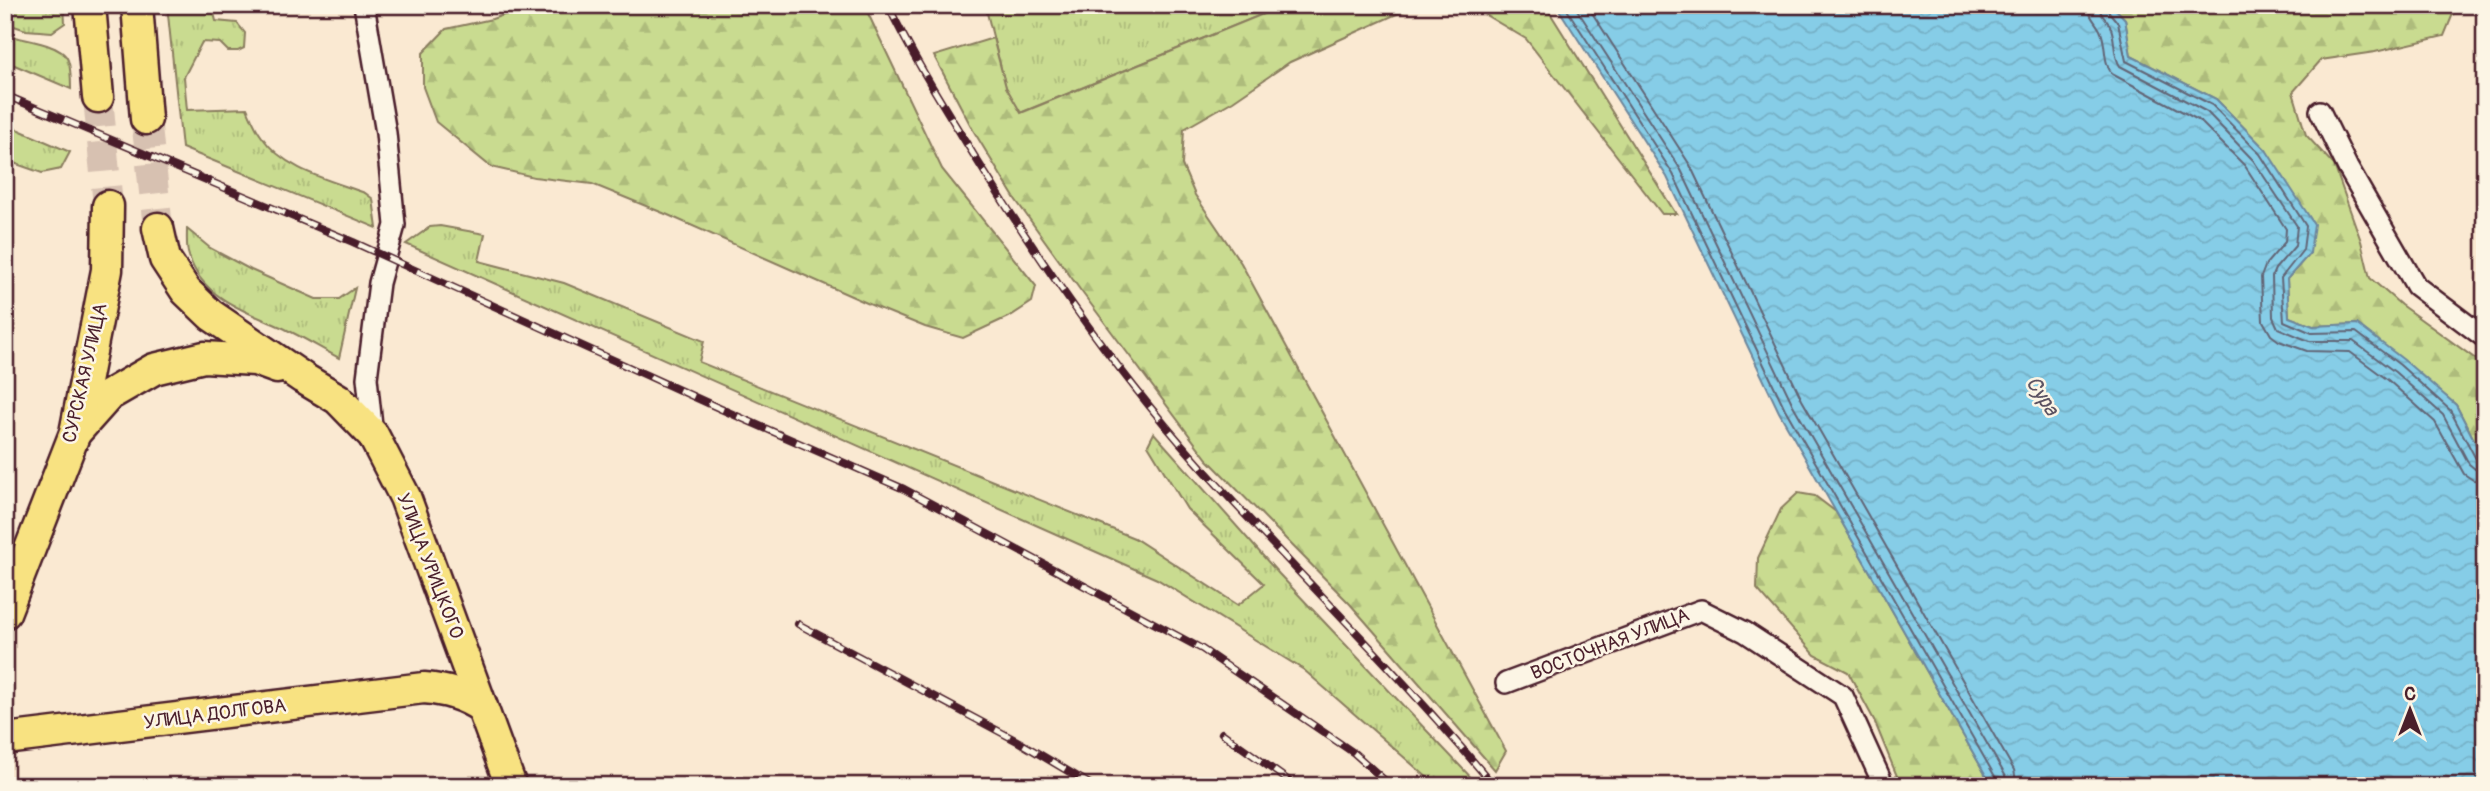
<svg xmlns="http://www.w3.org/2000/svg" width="2490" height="791" viewBox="0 0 2490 791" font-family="Pangolin,sans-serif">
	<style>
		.grass { fill: url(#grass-tufts); stroke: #8a7d5e; stroke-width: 2 }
		.forest { fill: url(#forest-firs); stroke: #8a7d5e; stroke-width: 2 }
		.water { fill: url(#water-waves); stroke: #6e879c; stroke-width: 2 }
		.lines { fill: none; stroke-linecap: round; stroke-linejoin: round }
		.shore { stroke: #626576; stroke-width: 2 }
		.primary-tunnel { stroke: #d7c1b1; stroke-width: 30; stroke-dasharray: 30 15; stroke-linecap: butt }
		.street-casing { stroke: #4a1f2b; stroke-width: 24 }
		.primary-casing { stroke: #4a1f2b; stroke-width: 35 }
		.street { stroke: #fcf5e5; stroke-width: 19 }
		.primary { stroke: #f8e281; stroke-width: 30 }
		.rail-casing { stroke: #4a1f2b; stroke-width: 8 }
		.rail { stroke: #fcf5e5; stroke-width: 5; stroke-dasharray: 16; stroke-linecap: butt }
		.labels { text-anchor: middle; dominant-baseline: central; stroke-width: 5; stroke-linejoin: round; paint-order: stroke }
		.street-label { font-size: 19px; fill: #4a1f2b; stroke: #fcf5e5 }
		.water-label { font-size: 21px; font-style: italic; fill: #5c5363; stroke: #fcf5e5 }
	</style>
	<defs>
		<pattern id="grass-tufts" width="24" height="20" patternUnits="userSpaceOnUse" patternTransform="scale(1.75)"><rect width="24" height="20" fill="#c9db90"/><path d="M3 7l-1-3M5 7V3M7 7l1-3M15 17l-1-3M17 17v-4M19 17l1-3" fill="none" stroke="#aebc7c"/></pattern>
		<pattern id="forest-firs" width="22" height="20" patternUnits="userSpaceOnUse" patternTransform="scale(1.75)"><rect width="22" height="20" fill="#c9db90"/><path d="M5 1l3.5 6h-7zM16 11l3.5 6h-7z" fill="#aebc7c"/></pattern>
		<pattern id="water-waves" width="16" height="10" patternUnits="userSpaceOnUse" patternTransform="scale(1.75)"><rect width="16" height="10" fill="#86cde7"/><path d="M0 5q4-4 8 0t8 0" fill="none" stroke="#75b0c6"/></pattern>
	</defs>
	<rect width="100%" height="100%" fill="#fae9d2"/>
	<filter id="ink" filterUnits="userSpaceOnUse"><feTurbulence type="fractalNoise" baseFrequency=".0143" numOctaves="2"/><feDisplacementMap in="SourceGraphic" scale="14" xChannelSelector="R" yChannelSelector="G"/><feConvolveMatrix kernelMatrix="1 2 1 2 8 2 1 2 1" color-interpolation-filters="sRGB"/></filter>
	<g filter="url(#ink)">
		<g class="grass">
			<polygon points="5,5 64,5 65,23 52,32 26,30 5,23"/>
			<path d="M167,5H212L216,21L237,23L245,33L244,48L238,51H228L220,43L202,42L184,77L187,110L247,108C251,117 255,128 262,137C284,170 330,180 365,193L373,199L377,228L182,148Z"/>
			<polygon points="985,5 1285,5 1020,113 1006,88"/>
			<path d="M5,35C22,39 62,44 68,60C71,68 71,79 71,89L5,61Z"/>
			<polygon points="5,124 70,152 61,169 42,173 5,160"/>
			<polygon points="440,226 485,234 479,261 564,283 704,341 699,362 1134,538 1238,605 1264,584 1187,509 1148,445 1154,433 1279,574 1479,786 1437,786 1304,670 1157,579 406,244 430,227"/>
			<path d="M187,229L210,248L251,270L316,299H339L355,288L339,358C320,348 301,336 281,327C246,312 201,297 189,256C186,248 187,238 187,229Z"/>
		</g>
		<g class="forest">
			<polygon points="533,5 864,5 942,169 1036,286 1032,302 1012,315 963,338 925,327 876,307 668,215 592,184 534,177 491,167 436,122 423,87 423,53 446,29 492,19"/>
			<polygon points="1285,5 1435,5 1410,8 1290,62 1233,101 1184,129 1182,165 1195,195 1241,263 1506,751 1495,770 1350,604 1207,459 1081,291 1015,199 973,130 934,56 993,38 1006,87 1021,113"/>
			<polygon points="1447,5 1545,5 1676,214 1662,214 1526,39 1482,13"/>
			<polygon points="2112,5 2452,5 2455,9 2444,36 2375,52 2321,60 2293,92 2306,135 2334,165 2361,241 2370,278 2401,305 2477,360 2485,372 2485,461 2456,405 2357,324 2313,326 2289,317 2287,279 2310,253 2266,150 2216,99 2131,56 2125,19"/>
			<polygon points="1798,493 1815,496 1836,512 1992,786 1901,786 1874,720 1848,672 1815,655 1757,589 1758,558 1781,509"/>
		</g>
		<polygon class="water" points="1556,5 2112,5 2125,19 2131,56 2216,99 2266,150 2314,224 2310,253 2287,279 2289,317 2313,326 2357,324 2404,360 2456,405 2485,461 2485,786 1992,786 1779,412 1667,177"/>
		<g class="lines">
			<g class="shore">
				<polyline points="1564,5 1673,174 1785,409 1997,780 1998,786"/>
				<polyline points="1574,5 1681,170 1793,405 2005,775 2007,786"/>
				<polyline points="1587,5 1690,165 1802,400 2014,770 2017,786"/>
				<path d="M2088,5C2089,17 2095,21 2100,30C2107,44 2102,60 2112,74L2200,121L2245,166L2286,229L2285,242L2266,264L2261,277L2263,321L2271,335L2279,341L2307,351L2350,352L2388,380L2435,422L2464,474L2473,480L2485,481"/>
				<path d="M2099,5C2100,16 2105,17 2110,26C2116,38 2112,54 2120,66L2207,112L2253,160L2297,226L2295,246L2275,269L2272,276L2273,317L2278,328L2309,341H2353L2395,372L2443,415L2469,464L2475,469L2485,471"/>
				<polyline points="2108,5 2109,12 2118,23 2126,61 2212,105 2260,154 2306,226 2303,250 2281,278 2284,321 2312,333 2356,332 2400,365 2450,410 2476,459 2485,462"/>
			</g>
			<g class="primary-tunnel">
				<polyline points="98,97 108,206"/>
				<polyline points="146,119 158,228"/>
			</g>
			<g class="street-casing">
				<g id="street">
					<polyline points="364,5 386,133 395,225 379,283 367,378 373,435"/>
					<polyline points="2320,111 2348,168 2416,286 2485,338"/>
					<polyline points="1506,683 1701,610 1745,632 1843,696 1884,786"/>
				</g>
			</g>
			<g class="primary-casing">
				<g id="primary">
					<polyline points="90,5 98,97"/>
					<polyline points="137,5 146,119"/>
					<polyline points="158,228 165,259 186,291 211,315 303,378 338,399 373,435 405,497 511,786"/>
					<polyline points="76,432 109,395 154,369 204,357 255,360 277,368"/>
					<polyline points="5,613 75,433 107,270 108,206"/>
					<path d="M5,739L424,688C447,690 463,695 482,707"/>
				</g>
			</g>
			<use href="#street" class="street"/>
			<use href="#primary" class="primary"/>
			<g class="rail-casing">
				<g id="rail">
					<path d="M888,5C913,58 945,108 975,157C1046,271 1123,382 1214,481C1307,583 1405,679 1494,786"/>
					<polyline points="5,95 353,242 721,409 904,489 1202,649 1354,753 1391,786"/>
					<polyline points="798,624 1019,742 1093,786"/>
					<polyline points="1222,733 1296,786"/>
				</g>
			</g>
			<use href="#rail" class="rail"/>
		</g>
	</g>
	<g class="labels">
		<g class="street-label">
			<text transform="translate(85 373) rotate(-77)">СУРСКАЯ УЛИЦА</text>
			<text transform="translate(430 566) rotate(69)">УЛИЦА УРИЦКОГО</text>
			<text transform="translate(1610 644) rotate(-21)">ВОСТОЧНАЯ УЛИЦА</text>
			<text transform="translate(215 714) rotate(-7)">УЛИЦА ДОЛГОВА</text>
		</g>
		<g class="water-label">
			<text transform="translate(2042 396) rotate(57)">Сура</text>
		</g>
	</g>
	<rect width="2490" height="791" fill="none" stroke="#fcf5e5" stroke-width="28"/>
	<rect x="14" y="14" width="2462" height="763" fill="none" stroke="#4a1f2b" stroke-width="2.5" filter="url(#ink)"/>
	<g transform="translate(2410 710)" stroke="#fcf5e5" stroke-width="5" paint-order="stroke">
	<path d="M0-5L12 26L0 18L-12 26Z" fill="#4a1f2b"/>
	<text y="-10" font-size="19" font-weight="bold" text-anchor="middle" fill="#4a1f2b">С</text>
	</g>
</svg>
